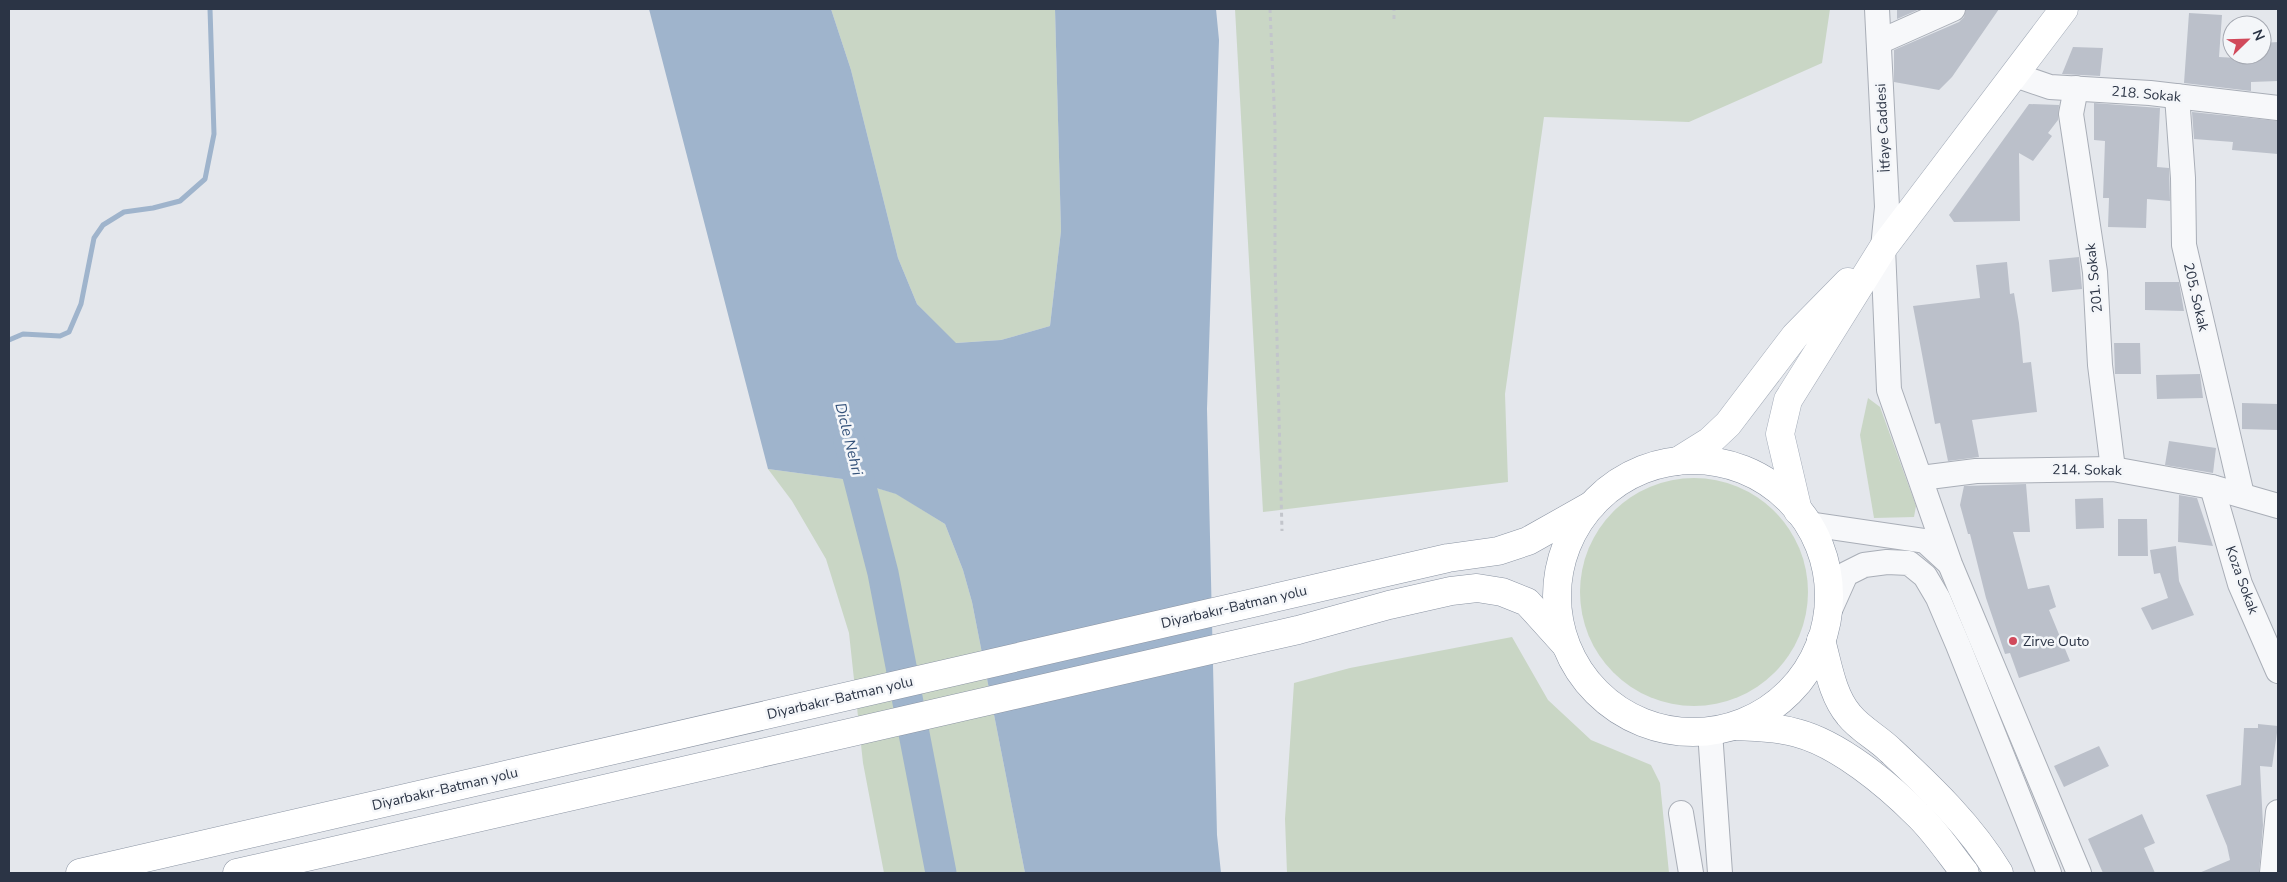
<svg xmlns="http://www.w3.org/2000/svg" width="2287" height="882" viewBox="0 0 2287 882" font-family="'Nunito Sans',sans-serif">
	<style>
		.green { fill: #c9d6c5 }
		.water { fill: #9fb4cc }
		.lines { fill: none; stroke-linecap: round; stroke-linejoin: round }
		.stream { stroke: #9fb4cc; stroke-width: 5 }
		.river { stroke: #9fb4cc; stroke-width: 31 }
		.building { fill: #bbc0ca }
		.minor-casing { stroke: #a9aeb7; stroke-width: 26 }
		.major-casing { stroke: #a3abb8; stroke-width: 29 }
		.highway-casing { stroke: #8b94a3; stroke-width: 29 }
		.path { stroke: #c2c5cb; stroke-width: 3; stroke-dasharray: 4 4; stroke-linecap: butt }
		.minor { stroke: #f7f8fa; stroke-width: 24 }
		.major { stroke: #fff; stroke-width: 28 }
		.highway { stroke: #fff; stroke-width: 28 }
		.poi-dot { fill: #d1495b; stroke: #f4f6f9; stroke-width: 2 }
		.labels { text-anchor: middle; dominant-baseline: central; stroke-width: 5; stroke-linejoin: round; paint-order: stroke }
		.street-label { font-size: 14px; fill: #2b3445; stroke: #f4f6f9 }
		.poi-label { font-size: 14px; fill: #2b3445; stroke: #f4f6f9; text-anchor: start }
		.water-label { font-size: 15px; font-style: italic; fill: #34527a; stroke: #f4f6f9 }
	</style>
	<rect width="100%" height="100%" fill="#e4e7ec"/>
	<g class="green">
		<polygon points="831,9 1055,9 1061,231 1050,326 1001,340 955,343 917,304 898,258 851,70"/>
		<polygon points="1235,9 1830,9 1822,63 1689,122 1544,117 1505,394 1508,482 1263,512"/>
		<polygon points="1868,398 1880,407 1916,506 1914,517 1874,518 1860,435"/>
		<polygon points="768,469 850,480 897,494 945,524 963,570 972,602 1025,873 884,873 863,763 849,633 826,559 792,501"/>
		<circle cx="1694" cy="592" r="114"/>
		<polygon points="1512,637 1548,700 1591,740 1651,765 1660,783 1669,873 1287,873 1285,819 1294,683 1350,668"/>
	</g>
	<polygon class="water" points="649,9 831,9 851,70 898,258 917,304 956,343 1001,340 1050,326 1061,231 1055,9 1216,9 1219,40 1207,409 1217,835 1221,873 1025,873 972,602 963,570 945,524 896,494 850,480 768,469"/>
	<g class="lines">
		<polyline class="stream" points="9,340 23,334 60,336 69,332 81,304 94,238 103,225 124,212 153,208 180,201 205,179 214,134 210,9"/>
		<polyline class="river" points="849,441 883,573 941,873"/>
	</g>
	<g class="building">
		<polygon points="1897,9 1920,9 1897,19"/>
		<polygon points="1966,9 1999,9 1952,77 1939,90 1894,82 1894,50 1959,22 1964,17"/>
		<polygon points="2189,13 2222,15 2219,57 2256,59 2256,55 2262,55 2262,43 2278,42 2278,81 2251,82 2251,91 2184,83"/>
		<polygon points="2073,47 2103,48 2100,76 2062,74"/>
		<polygon points="2094,103 2160,108 2157,167 2169,168 2170,201 2147,199 2146,228 2108,227 2109,198 2103,198 2105,141 2094,140"/>
		<polygon points="2029,104 2059,105 2058,120 2048,133 2052,136 2033,161 2019,153 2020,221 1954,222 1949,215"/>
		<polygon points="2192,112 2278,121 2278,154 2232,150 2233,142 2194,139"/>
		<polygon points="2079,257 2082,289 2052,292 2049,260"/>
		<polygon points="2007,262 2010,294 2014,293 2019,323 2023,363 2031,362 2037,412 1972,420 1979,457 1948,461 1940,423 1935,424 1913,306 1980,298 1976,265"/>
		<polygon points="2145,282 2179,282 2184,311 2145,310"/>
		<polygon points="2114,343 2140,343 2141,374 2115,374"/>
		<polygon points="2200,374 2203,398 2157,399 2156,375"/>
		<polygon points="2242,403 2278,404 2278,430 2242,429"/>
		<polygon points="2169,441 2216,448 2213,473 2165,465"/>
		<polygon points="2026,484 2030,532 2013,532 2028,589 2049,585 2056,607 2049,610 2070,661 2019,678 2010,653 2005,654 1986,598 1970,534 1968,534 1960,505 1964,486"/>
		<polygon points="2179,495 2197,498 2213,546 2178,542"/>
		<polygon points="2103,498 2104,528 2076,529 2075,499"/>
		<polygon points="2118,519 2147,519 2148,556 2118,556"/>
		<polygon points="2176,546 2179,581 2194,615 2152,630 2141,608 2168,598 2160,573 2154,574 2150,550"/>
		<polygon points="2258,724 2278,726 2272,767 2260,766 2263,825 2259,873 2199,873 2230,860 2227,846 2206,795 2241,785 2244,728 2258,728"/>
		<polygon points="2099,746 2109,766 2064,787 2054,766"/>
		<polygon points="2142,814 2155,843 2144,848 2155,873 2103,873 2088,839"/>
	</g>
	<g class="lines">
		<g class="minor-casing">
			<g id="minor">
				<polyline points="1877,9 1887,207 1883,248 1889,390 1950,564 2079,873"/>
				<polyline points="1879,42 1953,9"/>
				<polyline points="2015,75 2050,87 2150,93 2278,108"/>
				<polyline points="2076,88 2071,114 2095,272 2100,365 2113,469"/>
				<polyline points="2177,96 2183,178 2184,245 2242,495"/>
				<polyline points="1921,478 1976,471 2113,469 2212,487 2278,506"/>
				<polyline points="2212,487 2240,584 2278,671"/>
				<polyline points="1809,524 1925,541 1949,563"/>
				<polyline points="1829,612 1846,574 1864,565 1887,562 1909,563 1925,576 1938,598 1958,645 2049,873"/>
				<polyline points="1710,732 1720,873"/>
				<polyline points="1681,813 1691,873"/>
				<polyline points="2272,873 2278,812"/>
			</g>
		</g>
		<g class="major-casing">
			<g id="major">
				<polyline points="1678,461 1710,441 1728,424 1795,336 1848,282"/>
				<polyline points="1798,511 1780,434 1788,400 1883,248 2064,9"/>
			</g>
		</g>
		<g class="highway-casing">
			<g id="highway">
				<circle cx="1693" cy="596" r="136"/>
				<path d="M1821,640C1828,665 1832,695 1849,715C1860,729 1878,738 1890,750C1930,787 1971,826 1999,873"/>
				<path d="M1736,726C1756,727 1778,727 1797,733C1839,744 1887,784 1917,814C1935,831 1950,854 1965,873"/>
				<polyline points="80,873 1448,558 1498,551 1528,541 1592,505"/>
				<polyline points="237,873 1298,630 1389,605 1451,591 1477,588 1502,592 1527,602 1565,644"/>
			</g>
		</g>
		<g class="path">
			<polyline points="1270,9 1275,126 1275,263 1282,531"/>
			<polyline points="1394,19 1394,9"/>
		</g>
		<use href="#minor" class="minor"/>
		<use href="#major" class="major"/>
		<use href="#highway" class="highway"/>
	</g>
	<circle class="poi-dot" cx="2013" cy="641" r="5"/>
	<g class="labels">
		<g class="street-label">
			<text transform="translate(2146 94) rotate(5)">218. Sokak</text>
			<text transform="translate(1883 128) rotate(-93)">İtfaye Caddesi</text>
			<text transform="translate(2094 278) rotate(-96)">201. Sokak</text>
			<text transform="translate(2196 297) rotate(77)">205. Sokak</text>
			<text transform="translate(2087 470) rotate(1)">214. Sokak</text>
			<text transform="translate(2242 580) rotate(70)">Koza Sokak</text>
			<text transform="translate(1234 607) rotate(-13)">Diyarbakır-Batman yolu</text>
			<text transform="translate(840 698) rotate(-13)">Diyarbakır-Batman yolu</text>
			<text transform="translate(445 789) rotate(-13)">Diyarbakır-Batman yolu</text>
		</g>
		<g class="poi-label">
			<text x="2023" y="641">Zirve Outo</text>
		</g>
		<g class="water-label">
			<text transform="translate(849 439) rotate(76)">Dicle Nehri</text>
		</g>
	</g>
	<rect width="2287" height="882" fill="none" stroke="#2b3445" stroke-width="20"/>
	<g transform="translate(2247 40) rotate(67)"><circle r="24" fill="#f4f6f9" stroke="#a4a8b1"/>
	<path d="M0-4L9 19L0 12L-9 19Z" fill="#d1495b"/>
	<text y="-8" font-size="14" font-weight="bold" text-anchor="middle" fill="#2b3445">N</text>
	</g>
</svg>
